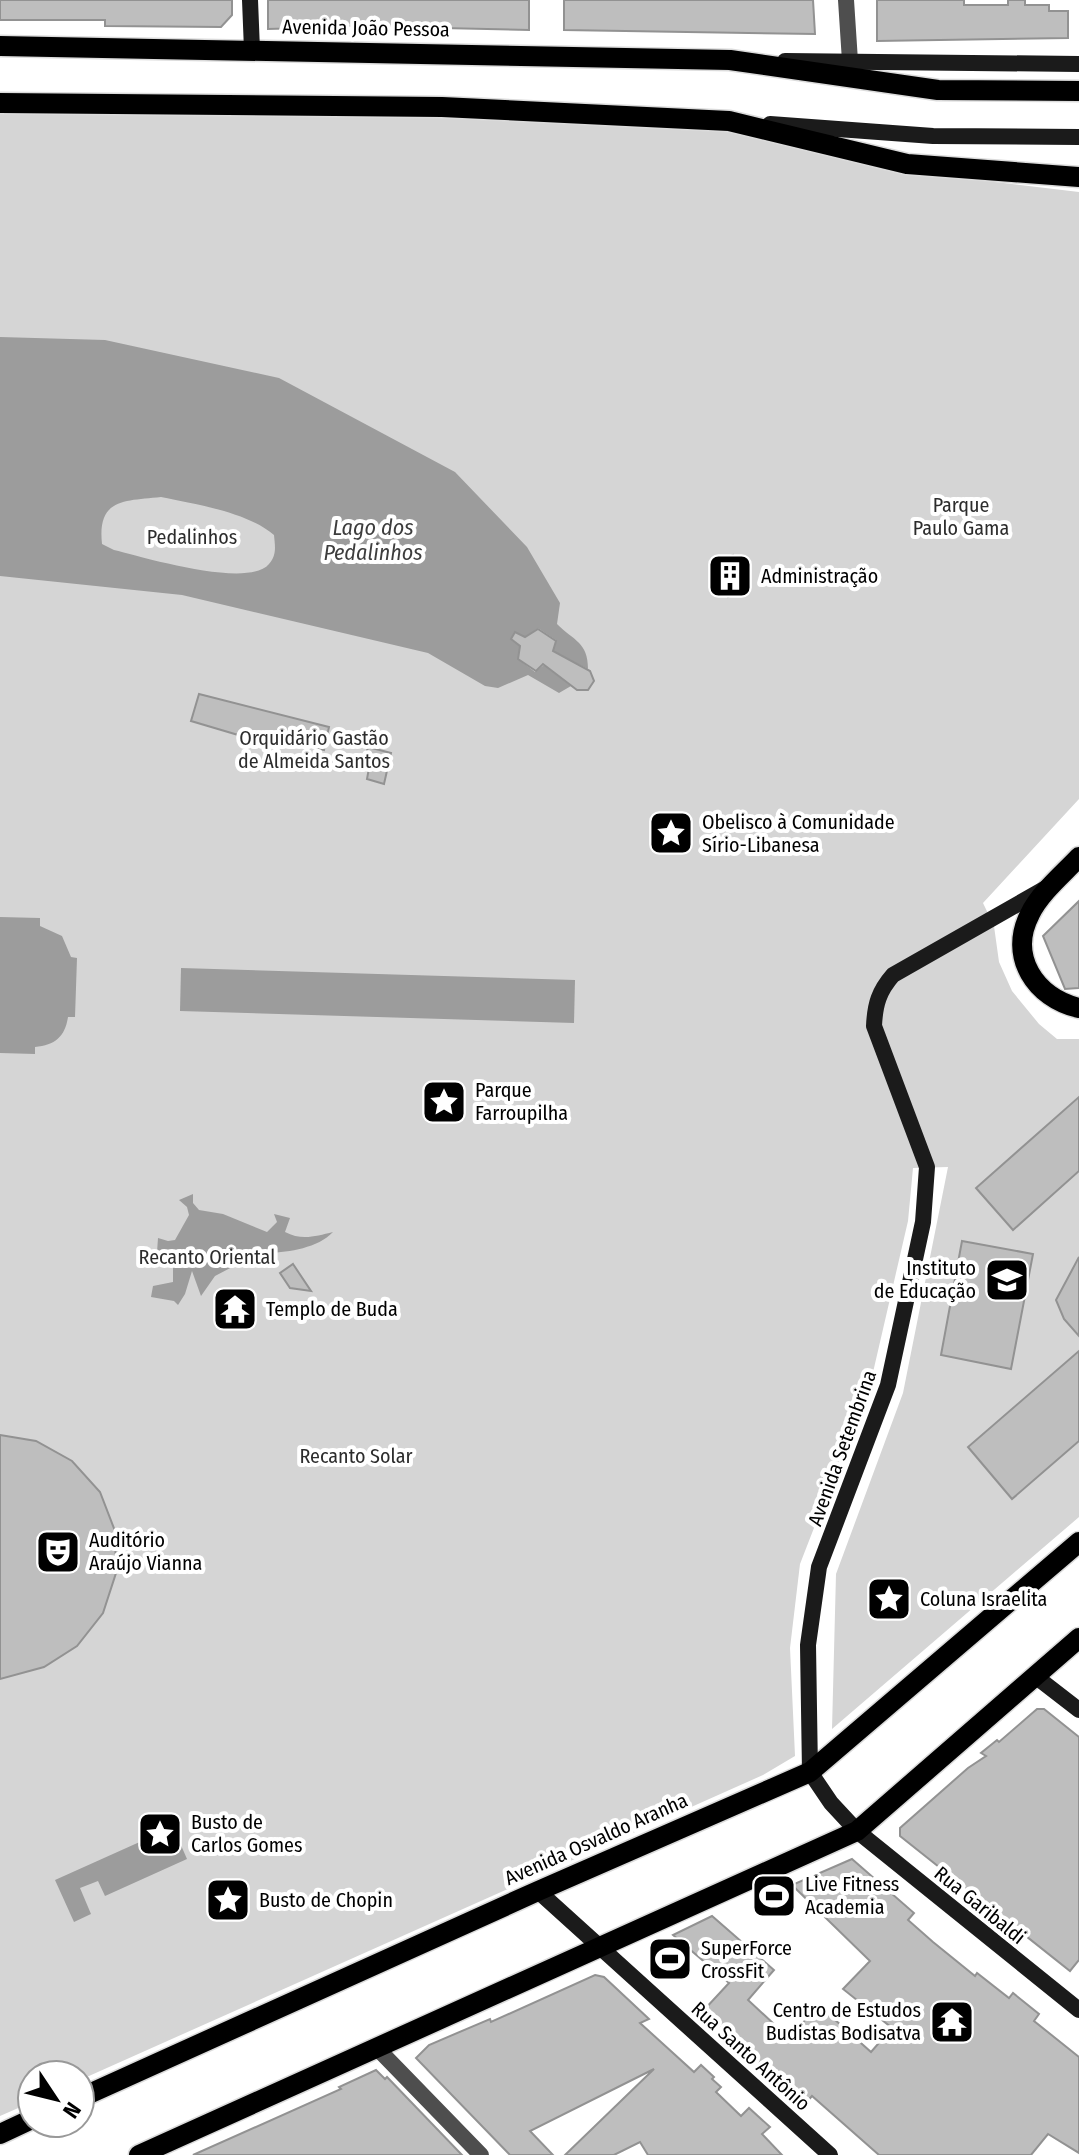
<svg xmlns="http://www.w3.org/2000/svg" width="1079" height="2155" viewBox="0 0 1079 2155" font-family="'Fira Sans Condensed',sans-serif">
	<style>
		.green { fill: #d5d5d5 }
		.water { fill: #9c9c9c; fill-rule: evenodd }
		.building { fill: #bebebe; stroke: #929292; stroke-width: 2 }
		.lines { fill: none; stroke-linecap: round; stroke-linejoin: round }
		.primary-casing { stroke: #dbdbdb; stroke-width: 23 }
		.street { stroke: #4e4e4e; stroke-width: 16 }
		.secondary { stroke: #1b1b1b; stroke-width: 16 }
		.primary { stroke: #000; stroke-width: 20 }
		.labels { text-anchor: middle; dominant-baseline: central; stroke-width: 8; stroke-linejoin: round; paint-order: stroke }
		.street-label { font-size: 20px; fill: #000; stroke: #fff }
		.park-label { font-size: 20px; fill: #2c2c2c; stroke: #fff }
		.poi-label { font-size: 20px; fill: #000; stroke: #fff; text-anchor: start }
		.water-label { font-size: 22px; font-style: italic; fill: #3d3d3d; stroke: #fff }
	</style>
	<rect width="100%" height="100%" fill="#fff"/>
	<polygon class="green" points="0,112 437,117 727,131 904,171 1079,192 1079,799 983,903 994,926 999,962 1012,991 1039,1024 1057,1039 1079,1039 1079,1517 832,1729 836,1574 903,1393 948,1167 913,1168 908,1221 871,1381 800,1564 790,1648 795,1756 763,1775 80,2080 80,2075 32,2075 32,2102 0,2116"/>
	<g class="water">
		<path d="M0,337L105,340L279,378L455,472L527,547L560,603L557,624C574,641 588,642 588,669L553,651L556,640L538,628L522,640L518,659L535,672L544,665L571,686L559,693L528,675L498,688L485,686L428,653L182,595L0,576ZM161,497C195,504 247,512 274,535C275,546 277,555 269,564C248,589 143,557 114,550L102,544C97,498 125,501 161,497Z"/>
		<path d="M0,917L40,918V926L62,936L71,957L77,958L75,1017H68C65,1037 55,1045 35,1047V1054L0,1053Z"/>
		<polygon points="181,968 575,980 574,1023 180,1011"/>
		<path d="M193,1194V1203L199,1210L223,1214L267,1232L277,1222L274,1214L290,1218L285,1232C302,1241 316,1236 333,1232C318,1248 289,1252 269,1253L268,1257L256,1251L254,1257L248,1251H241L238,1257L230,1251L217,1250L214,1254L236,1265L215,1276L201,1296L192,1271L185,1294L178,1305L174,1301L151,1297L153,1286L173,1282V1250L157,1252L158,1238L168,1241L175,1240L189,1215L187,1207L179,1200Z"/>
		<polygon points="173,1827 187,1859 105,1896 98,1881 80,1888 91,1914 74,1922 55,1880"/>
	</g>
	<g class="building">
		<polygon points="0,0 232,0 232,15 221,27 105,26 105,20 0,20"/>
		<polygon points="268,0 529,0 529,30 304,25 304,28 268,29"/>
		<polygon points="564,0 813,0 815,34 564,30"/>
		<polygon points="877,0 964,0 964,5 1008,5 1008,0 1025,0 1025,5 1049,5 1049,11 1068,11 1068,38 877,41"/>
		<polygon points="733,555 748,588 728,597 713,564"/>
		<polygon points="538,629 556,641 553,651 590,671 594,681 588,690 577,690 543,664 536,671 518,659 520,646 511,639 515,632 525,637"/>
		<polygon points="199,694 329,727 324,750 257,735 255,740 191,721"/>
		<polygon points="368,747 391,753 384,784 367,779 369,768 363,766"/>
		<polygon points="1079,901 1079,988 1065,989 1043,936"/>
		<polygon points="1079,1097 1079,1171 1013,1230 976,1188"/>
		<polygon points="962,1241 1033,1254 1011,1369 941,1355"/>
		<polygon points="1079,1257 1079,1336 1064,1319 1056,1300"/>
		<polygon points="293,1264 311,1291 290,1288 280,1273"/>
		<polygon points="239,1294 251,1310 230,1325 218,1308"/>
		<polygon points="1079,1351 1079,1441 1012,1499 968,1447"/>
		<polygon points="0,1435 36,1441 72,1461 100,1492 115,1531 116,1573 103,1613 77,1646 44,1667 0,1679"/>
		<polygon points="1037,1709 1044,1709 1079,1737 1079,1960 1070,1971 900,1836 900,1828 968,1768 986,1756 981,1753 997,1740 999,1742"/>
		<polygon points="852,1859 914,1913 908,1920 933,1942 975,1976 977,1973 1009,1998 1013,1993 1039,2014 1034,2021 1079,2057 1079,2153 1048,2134 1031,2155 879,2155 812,2096 805,2104 703,2011 729,1983 673,1935 712,1916 774,1970 748,2000 789,2038 815,2009 817,2017 824,2010 871,2052 892,2028 843,1989 870,1961 792,1885"/>
		<polygon points="595,1975 604,1977 649,2019 640,2023 694,2072 701,2065 714,2077 712,2079 721,2087 716,2092 741,2116 749,2108 770,2127 762,2134 782,2155 648,2155 640,2142 614,2155 565,2155 654,2069 530,2131 553,2155 510,2155 416,2058 429,2045 490,2019 491,2022"/>
		<polygon points="376,2070 385,2079 387,2077 462,2155 193,2155 341,2089 339,2087"/>
	</g>
	<g class="lines">
		<g class="primary-casing">
			<g id="primary">
				<polyline points="0,46 730,60 938,90 1079,91"/>
				<polyline points="0,103 442,107 729,121 907,164 1079,177"/>
				<path d="M1079,857C1063,874 1040,893 1030,914C1008,956 1035,998 1079,1008"/>
				<polyline points="80,2098 538,1891 810,1772 1079,1542"/>
				<polyline points="0,2134 32,2119"/>
				<polyline points="139,2155 857,1831 1079,1638"/>
			</g>
		</g>
		<g class="street">
			<polyline points="846,0 850,61"/>
			<polyline points="377,2048 481,2155"/>
		</g>
		<g class="secondary">
			<polyline points="250,0 252,50"/>
			<polyline points="785,61 1079,64"/>
			<polyline points="770,124 933,136 1079,137"/>
			<path d="M1046,888L893,975C879,991 875,1004 874,1026L927,1167L923,1222L888,1385L819,1567L808,1645L810,1772L831,1803L857,1831L1079,2010"/>
			<polyline points="1035,1676 1079,1710"/>
			<polyline points="538,1891 830,2155"/>
		</g>
		<use href="#primary" class="primary"/>
	</g>
	<defs>
		<g id="building-square" transform="scale(2.3)"><rect x="-9" y="-9" width="18" height="18" rx="4" fill="#000" stroke="#fff"/><path d="M-4-6H4V6H1V3H-1V6H-4ZM-2.5-4.3h1.7v1.8h-1.7ZM.8-4.3h1.7v1.8H.8ZM-2.5-1h1.7V.8h-1.7ZM.8-1h1.7V.8H.8Z" fill="#fff"/></g>
		<g id="sight-square" transform="scale(2.3)"><rect x="-9" y="-9" width="18" height="18" rx="4" fill="#000" stroke="#fff"/><path d="M0-6L1.8-2.2L6-1.7L2.9 1.2L3.7 5.4L0 3.3L-3.7 5.4L-2.9 1.2L-6-1.7L-1.8-2.2Z" fill="#fff"/></g>
		<g id="school-square" transform="scale(2.3)"><rect x="-9" y="-9" width="18" height="18" rx="4" fill="#000" stroke="#fff"/><path d="M0-5L7-2L0 1L-7-2ZM-4 1L0 2.5L4 1V4Q0 6-4 4Z" fill="#fff"/></g>
		<g id="temple-square" transform="scale(2.3)"><rect x="-9" y="-9" width="18" height="18" rx="4" fill="#000" stroke="#fff"/><path d="M0-6L5-2H3V0L6.5 2.5H4V6H1.5V3h-3V6H-4V2.5H-6.5L-3 0V-2H-5Z" fill="#fff"/></g>
		<g id="theatre-square" transform="scale(2.3)"><rect x="-9" y="-9" width="18" height="18" rx="4" fill="#000" stroke="#fff"/><path d="M-5-5.5Q0-4 5-5.5V0Q5 5 0 6Q-5 5-5 0ZM-3.3-2.5H-1v1.5H-3.3ZM1-2.5H3.3v1.5H1ZM-2.8 1Q0 5.5 2.8 1Z" fill="#fff"/></g>
		<g id="stadium-square" transform="scale(2.3)"><rect x="-9" y="-9" width="18" height="18" rx="4" fill="#000" stroke="#fff"/><path d="M0-5a6.5 5 0 1 0 0 10a6.5 5 0 1 0 0-10ZM-3.5-1.8h7v3.6h-7Z" fill="#fff"/></g>
	</defs>
	<g fill-rule="evenodd">
		<use href="#building-square" x="730" y="576"/>
		<use href="#sight-square" x="671" y="833"/>
		<use href="#sight-square" x="444" y="1102"/>
		<use href="#school-square" x="1007" y="1280"/>
		<use href="#temple-square" x="235" y="1309"/>
		<use href="#theatre-square" x="58" y="1552"/>
		<use href="#sight-square" x="889" y="1599"/>
		<use href="#sight-square" x="160" y="1834"/>
		<use href="#stadium-square" x="774" y="1896"/>
		<use href="#sight-square" x="228" y="1900"/>
		<use href="#stadium-square" x="670" y="1959"/>
		<use href="#temple-square" x="952" y="2022"/>
	</g>
	<g class="labels">
		<g class="street-label">
			<text transform="translate(366 28) rotate(1)">Avenida João Pessoa</text>
			<text transform="translate(842 1448) rotate(-70)">Avenida Setembrina</text>
			<text transform="translate(596 1839) rotate(-24)">Avenida Osvaldo Aranha</text>
			<text transform="translate(980 1905) rotate(39)">Rua Garibaldi</text>
			<text transform="translate(751 2056) rotate(42)">Rua Santo Antônio</text>
		</g>
		<g class="park-label">
			<text x="961" y="505">Parque<tspan x="961" dy="23">Paulo Gama</tspan></text>
			<text x="192" y="537">Pedalinhos</text>
			<text x="314" y="738">Orquidário Gastão<tspan x="314" dy="23">de Almeida Santos</tspan></text>
			<text x="207" y="1257">Recanto Oriental</text>
			<text x="356" y="1456">Recanto Solar</text>
		</g>
		<g class="poi-label">
			<text x="761" y="576">Administração</text>
			<text x="702" y="822">Obelisco à Comunidade<tspan x="702" dy="23">Sírio-Libanesa</tspan></text>
			<text x="475" y="1090">Parque<tspan x="475" dy="23">Farroupilha</tspan></text>
			<text x="976" y="1268" text-anchor="end">Instituto<tspan x="976" dy="23">de Educação</tspan></text>
			<text x="266" y="1309">Templo de Buda</text>
			<text x="89" y="1540">Auditório<tspan x="89" dy="23">Araújo Vianna</tspan></text>
			<text x="920" y="1599">Coluna Israelita</text>
			<text x="191" y="1822">Busto de<tspan x="191" dy="23">Carlos Gomes</tspan></text>
			<text x="805" y="1884">Live Fitness<tspan x="805" dy="23">Academia</tspan></text>
			<text x="259" y="1900">Busto de Chopin</text>
			<text x="701" y="1948">SuperForce<tspan x="701" dy="23">CrossFit</tspan></text>
			<text x="921" y="2010" text-anchor="end">Centro de Estudos<tspan x="921" dy="23">Budistas Bodisatva</tspan></text>
		</g>
		<g class="water-label">
			<text x="373" y="527">Lago dos<tspan x="373" dy="25">Pedalinhos</tspan></text>
		</g>
	</g>
	<g transform="translate(56 2099) rotate(125)"><circle r="38" fill="#ffffff" stroke="#999999" stroke-width="2"/>
	<path d="M0-6L14 30L0 20L-14 30Z" fill="#000000"/>
	<text y="-12" font-size="22" font-weight="bold" text-anchor="middle" fill="#000000">N</text>
	</g>
</svg>
